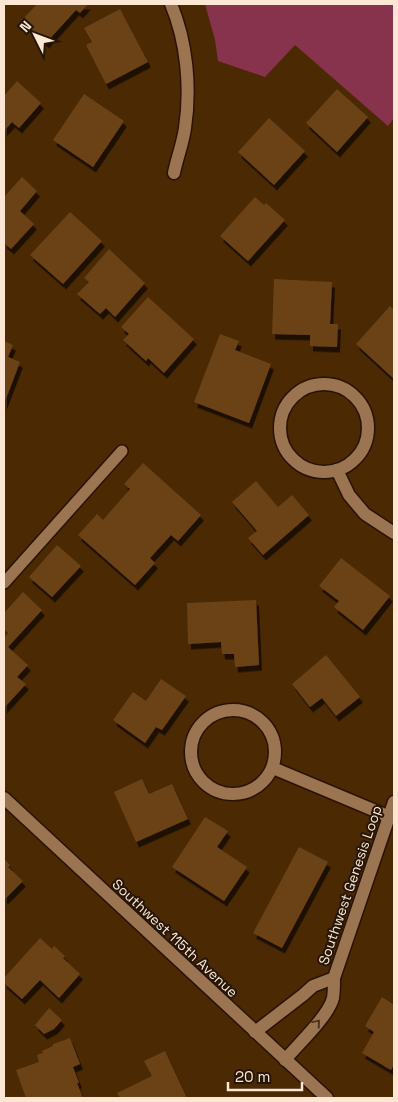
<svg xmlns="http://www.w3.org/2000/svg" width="398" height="1102" viewBox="0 0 398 1102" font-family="'Space Grotesk',sans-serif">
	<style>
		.green { fill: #87334d }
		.building { fill: #6a4217; filter: url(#shadow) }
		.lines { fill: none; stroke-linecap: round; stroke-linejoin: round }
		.service-casing { stroke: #2b1300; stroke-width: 14 }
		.minor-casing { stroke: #2b1300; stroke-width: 15 }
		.tertiary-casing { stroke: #2b1300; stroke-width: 15 }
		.service { stroke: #9b7552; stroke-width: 11 }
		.minor { stroke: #9b7552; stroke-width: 12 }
		.tertiary { stroke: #9b7552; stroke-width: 12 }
		.oneway { stroke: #4e3722 }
		.labels { text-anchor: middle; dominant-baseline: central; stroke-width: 4; stroke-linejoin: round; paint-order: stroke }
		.street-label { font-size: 14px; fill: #fde7d4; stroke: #251608 }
	</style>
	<defs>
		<filter id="shadow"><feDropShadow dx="3" dy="5.5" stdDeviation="0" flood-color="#0009"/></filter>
	</defs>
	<rect width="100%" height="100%" fill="#4a2903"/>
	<polygon class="green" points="205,4 394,4 394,118 388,126 295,45 265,77 218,61 215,40"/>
	<g class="building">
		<polygon points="37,4 88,4 80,13 76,10 46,43 22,20"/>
		<polygon points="120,9 148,62 106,84 86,45 92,42 84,28"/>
		<polygon points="17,81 41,103 19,128 12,122 4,131 4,96"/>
		<polygon points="337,89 368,117 337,152 306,123"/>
		<polygon points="84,94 124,121 93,167 53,140"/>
		<polygon points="269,118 305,151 274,185 238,152"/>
		<polygon points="22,177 37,191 20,211 34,224 11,249 4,243 4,197"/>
		<polygon points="255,197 264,205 266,203 285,220 248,261 220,236"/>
		<polygon points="70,212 102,241 63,284 30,255"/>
		<polygon points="109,249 145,283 115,317 106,308 100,314 77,294 89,282 84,278"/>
		<polygon points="274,279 332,282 330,324 338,324 337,347 310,346 310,335 272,334"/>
		<polygon points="148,297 194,339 164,373 148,358 146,361 123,340 129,334 121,327"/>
		<polygon points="390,306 394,310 394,379 356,344"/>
		<polygon points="220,334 239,341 235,350 271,364 249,423 194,402"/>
		<polygon points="4,341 13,345 8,357 20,362 4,404"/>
		<polygon points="143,463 201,515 178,541 171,535 150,558 155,563 135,585 78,535 97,514 103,520 130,489 124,484"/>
		<polygon points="256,481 278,507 292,495 309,515 263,555 248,538 257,531 232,502"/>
		<polygon points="57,545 81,566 52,597 29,577"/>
		<polygon points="341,558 390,596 363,630 334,607 339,601 319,586"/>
		<polygon points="23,592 42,610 8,647 28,665 17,677 26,684 4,708 4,638 8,633 4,629 4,613"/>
		<polygon points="256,600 259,665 235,667 234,654 222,654 221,642 188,644 187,603"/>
		<polygon points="326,655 360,697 336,716 322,698 310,707 292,684"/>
		<polygon points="161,679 186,696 162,730 156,727 145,743 113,720 133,692 146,701"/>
		<polygon points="142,779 149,794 172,784 188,819 136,842 114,792"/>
		<polygon points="205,817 228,831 217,847 247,867 224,901 172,867"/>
		<polygon points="299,847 328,862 282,948 253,933"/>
		<polygon points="4,859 10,865 8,867 23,881 5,899 4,898"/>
		<polygon points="40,938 52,949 54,946 65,956 63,958 80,974 59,998 40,980 22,999 4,983 4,978"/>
		<polygon points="382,997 394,1005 394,1064 391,1070 362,1053 374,1032 365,1026"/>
		<polygon points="49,1008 62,1020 54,1029 44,1034 35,1025"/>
		<polygon points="70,1038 80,1064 73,1067 79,1083 77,1083 83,1098 26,1098 16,1070 39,1062 37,1055 43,1053 42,1051 53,1046 53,1044"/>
		<polygon points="165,1051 187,1098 120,1098 117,1093 152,1076 144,1061"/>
	</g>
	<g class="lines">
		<g class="service-casing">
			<polyline id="service" points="4,583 122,451"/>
		</g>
		<g class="minor-casing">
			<g id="minor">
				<path d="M171,4C187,42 191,88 185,128C183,143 177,158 174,173"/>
				<circle cx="324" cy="428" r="44"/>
				<polyline points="337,470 349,495 365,514 394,533"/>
				<circle cx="233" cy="752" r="42"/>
				<polyline points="273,768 390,817"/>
				<polyline points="255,1032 303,995 313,986 334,978"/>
				<path d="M285,1060C298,1044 328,1017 333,998C334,992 334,984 334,978L394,802"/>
			</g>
		</g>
		<g class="tertiary-casing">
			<polyline id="tertiary" points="4,798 327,1098"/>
		</g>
		<use href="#service" class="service"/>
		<use href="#minor" class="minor"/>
		<use href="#tertiary" class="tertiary"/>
	</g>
	<defs><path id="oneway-chevron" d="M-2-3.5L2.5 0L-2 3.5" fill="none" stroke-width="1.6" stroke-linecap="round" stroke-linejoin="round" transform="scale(1.25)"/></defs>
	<use class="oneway" href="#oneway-chevron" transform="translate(317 1023) rotate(-50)"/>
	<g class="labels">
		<g class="street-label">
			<text transform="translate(350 885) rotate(-71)">Southwest Genesis Loop</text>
			<text transform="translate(175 938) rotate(43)">Southwest 115th Avenue</text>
		</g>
	</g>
	<rect width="398" height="1102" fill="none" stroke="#fde7d4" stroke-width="10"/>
	<g transform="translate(35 35) rotate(312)" stroke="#251608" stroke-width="4" paint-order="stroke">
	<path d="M0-4L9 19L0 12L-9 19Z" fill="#fde7d4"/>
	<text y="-8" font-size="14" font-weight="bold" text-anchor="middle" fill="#fde7d4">N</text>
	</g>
	<path d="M228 1082v8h74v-8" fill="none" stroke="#fde7d4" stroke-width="2.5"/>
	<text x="235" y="1082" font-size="15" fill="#fde7d4" stroke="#251608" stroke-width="4" paint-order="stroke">20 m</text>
</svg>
